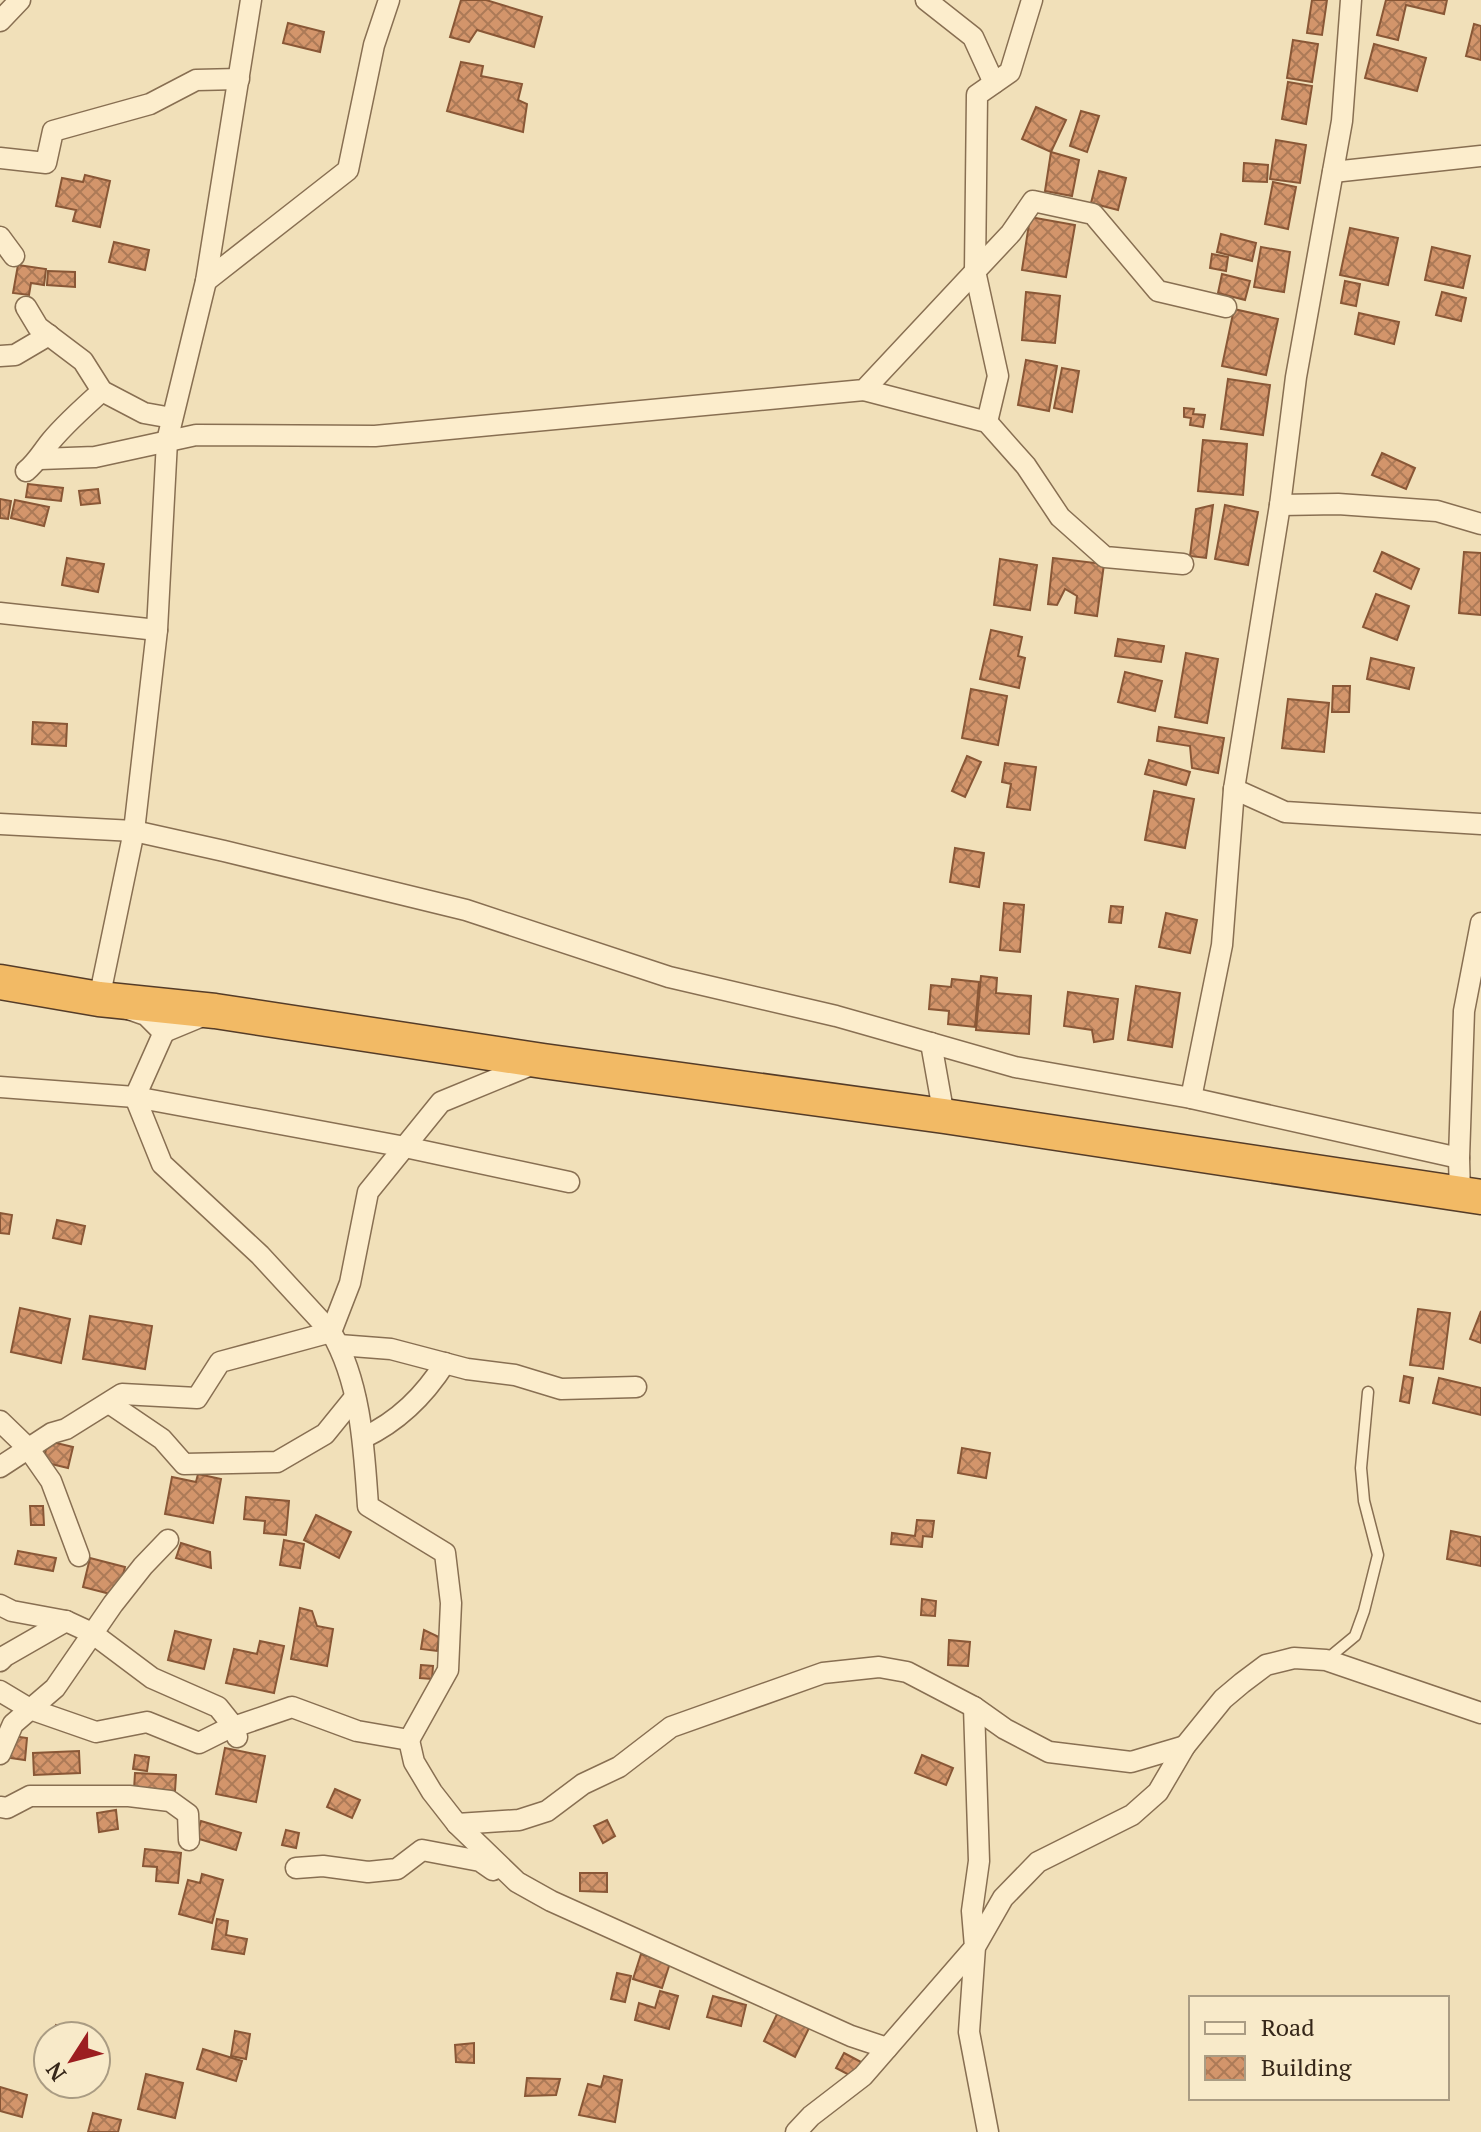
<svg xmlns="http://www.w3.org/2000/svg" width="1481" height="2132" viewBox="0 0 1481 2132" font-family="'PT Serif',serif">
	<style>
		.building { fill: url(#building-cross-hatch); stroke: #895736; stroke-width: 2 }
		.lines { fill: none; stroke-linecap: round; stroke-linejoin: round }
		.service-casing { stroke: #886f52; stroke-width: 13 }
		.minor-casing { stroke: #886f52; stroke-width: 23 }
		.trunk-casing { stroke: #553c28; stroke-width: 37 }
		.service { stroke: #fcedcc; stroke-width: 10 }
		.minor { stroke: #fcedcc; stroke-width: 20 }
		.trunk { stroke: #f2ba65; stroke-width: 34 }
	</style>
	<defs>
		<pattern id="building-cross-hatch" width="8" height="8" patternUnits="userSpaceOnUse" patternTransform="scale(2)"><rect width="8" height="8" fill="#d3956b"/><path d="M0 0l8 8M0 8l8-8" fill="none" stroke="#ac7a57"/></pattern>
	</defs>
	<rect width="100%" height="100%" fill="#f1e0b9"/>
	<g class="building">
		<polygon points="461,0 486,0 542,17 534,47 477,30 469,42 450,37"/>
		<polygon points="1312,0 1327,0 1322,35 1307,33"/>
		<polygon points="1386,0 1447,0 1444,14 1406,5 1398,40 1377,35"/>
		<polygon points="288,23 324,32 320,52 283,43"/>
		<polygon points="1474,24 1481,26 1481,60 1466,56"/>
		<polygon points="1293,40 1318,44 1312,82 1287,78"/>
		<polygon points="1374,44 1426,58 1417,91 1365,78"/>
		<polygon points="461,62 483,66 481,76 522,84 518,100 527,104 523,132 447,111"/>
		<polygon points="1288,82 1312,86 1306,124 1282,119"/>
		<polygon points="1036,107 1066,120 1051,152 1022,139"/>
		<polygon points="1081,111 1099,116 1087,152 1070,146"/>
		<polygon points="1276,140 1306,145 1300,183 1270,179"/>
		<polygon points="1051,152 1079,160 1072,196 1045,191"/>
		<polygon points="1244,163 1268,165 1267,182 1243,181"/>
		<polygon points="1099,171 1126,178 1118,210 1091,203"/>
		<polygon points="85,175 110,181 100,227 73,221 76,210 56,206 62,178 83,182"/>
		<polygon points="1273,182 1296,187 1288,229 1265,224"/>
		<polygon points="1030,217 1075,225 1066,277 1022,270"/>
		<polygon points="1350,228 1398,238 1388,285 1340,275"/>
		<polygon points="1221,234 1256,243 1252,261 1217,252"/>
		<polygon points="114,242 149,250 145,270 109,262"/>
		<polygon points="1261,247 1290,252 1284,292 1254,287"/>
		<polygon points="1432,247 1470,256 1463,288 1425,280"/>
		<polygon points="1212,254 1228,257 1226,271 1210,268"/>
		<polygon points="18,265 46,269 44,285 31,283 29,295 13,293"/>
		<polygon points="48,271 75,272 75,287 47,285"/>
		<polygon points="1222,274 1250,281 1245,300 1218,293"/>
		<polygon points="1345,281 1360,284 1356,306 1341,303"/>
		<polygon points="1026,292 1060,296 1055,343 1022,340"/>
		<polygon points="1442,292 1466,298 1461,321 1436,315"/>
		<polygon points="1234,309 1278,319 1266,375 1222,366"/>
		<polygon points="1359,313 1399,322 1394,344 1355,334"/>
		<polygon points="1026,360 1057,366 1049,411 1018,405"/>
		<polygon points="1062,368 1079,371 1072,412 1054,408"/>
		<polygon points="1228,379 1270,385 1263,435 1221,429"/>
		<polygon points="1184,408 1194,409 1193,414 1205,415 1203,427 1190,425 1191,418 1184,417"/>
		<polygon points="1203,440 1247,444 1243,495 1198,491"/>
		<polygon points="1382,453 1415,468 1406,489 1372,475"/>
		<polygon points="28,484 63,488 61,501 26,497"/>
		<polygon points="98,489 100,503 81,505 79,491"/>
		<polygon points="0,499 11,501 8,519 0,518"/>
		<polygon points="15,500 49,507 44,526 11,518"/>
		<polygon points="1213,505 1206,558 1190,556 1196,509"/>
		<polygon points="1225,505 1258,512 1248,565 1215,559"/>
		<polygon points="1382,552 1419,569 1411,589 1374,571"/>
		<polygon points="1464,552 1481,553 1481,615 1459,613"/>
		<polygon points="67,558 104,564 98,592 62,585"/>
		<polygon points="1053,558 1104,564 1097,616 1075,613 1077,596 1065,589 1057,605 1048,604"/>
		<polygon points="1000,559 1037,565 1030,610 994,605"/>
		<polygon points="1376,594 1409,606 1397,640 1363,627"/>
		<polygon points="991,630 1022,637 1018,656 1025,658 1019,688 980,679"/>
		<polygon points="1118,639 1164,646 1161,662 1115,656"/>
		<polygon points="1186,653 1218,659 1207,723 1175,717"/>
		<polygon points="1371,658 1414,668 1409,689 1367,679"/>
		<polygon points="1125,672 1162,681 1155,711 1118,702"/>
		<polygon points="1333,686 1350,686 1349,712 1332,712"/>
		<polygon points="971,689 1007,696 998,745 962,738"/>
		<polygon points="1288,699 1329,703 1324,752 1282,748"/>
		<polygon points="33,722 67,724 66,746 32,744"/>
		<polygon points="1159,727 1224,738 1218,773 1192,768 1190,746 1157,741"/>
		<polygon points="967,756 981,762 965,797 952,791"/>
		<polygon points="1149,760 1190,772 1186,785 1145,774"/>
		<polygon points="1005,763 1036,767 1030,810 1007,807 1011,784 1002,782"/>
		<polygon points="1154,791 1194,799 1185,848 1145,840"/>
		<polygon points="955,848 984,853 979,887 950,882"/>
		<polygon points="1004,903 1024,905 1020,952 1000,950"/>
		<polygon points="1111,906 1123,907 1121,923 1109,922"/>
		<polygon points="1166,913 1197,920 1190,953 1159,947"/>
		<polygon points="981,976 997,978 996,993 1031,996 1029,1034 976,1030"/>
		<polygon points="952,979 979,982 975,1027 948,1024 949,1011 929,1009 931,985 951,987"/>
		<polygon points="1136,986 1180,993 1172,1047 1128,1040"/>
		<polygon points="1068,992 1118,999 1113,1039 1094,1042 1092,1030 1064,1026"/>
		<polygon points="0,1213 12,1215 9,1234 0,1233"/>
		<polygon points="57,1220 85,1226 81,1244 53,1238"/>
		<polygon points="20,1308 70,1319 61,1363 11,1352"/>
		<polygon points="1418,1309 1450,1313 1443,1369 1410,1365"/>
		<polygon points="1481,1311 1481,1343 1470,1339"/>
		<polygon points="90,1316 152,1326 145,1369 83,1359"/>
		<polygon points="1404,1376 1413,1378 1409,1403 1400,1401"/>
		<polygon points="1439,1378 1481,1388 1481,1415 1433,1403"/>
		<polygon points="48,1441 73,1447 68,1468 43,1462"/>
		<polygon points="962,1448 990,1453 986,1478 958,1473"/>
		<polygon points="198,1474 221,1479 213,1523 165,1514 172,1477 196,1482"/>
		<polygon points="246,1497 289,1501 286,1535 264,1533 265,1521 244,1519"/>
		<polygon points="30,1506 43,1506 44,1525 31,1525"/>
		<polygon points="316,1515 351,1532 339,1558 304,1540"/>
		<polygon points="917,1520 934,1521 932,1537 923,1536 922,1547 891,1544 892,1533 915,1536"/>
		<polygon points="1451,1531 1481,1537 1481,1566 1447,1559"/>
		<polygon points="284,1540 304,1544 300,1568 280,1565"/>
		<polygon points="181,1543 210,1552 211,1568 176,1558"/>
		<polygon points="18,1551 56,1558 53,1571 15,1564"/>
		<polygon points="90,1558 125,1567 118,1596 83,1587"/>
		<polygon points="922,1599 936,1601 935,1616 921,1615"/>
		<polygon points="300,1608 312,1611 317,1626 333,1629 327,1666 291,1659"/>
		<polygon points="424,1630 439,1637 437,1651 421,1649"/>
		<polygon points="175,1631 211,1640 204,1669 168,1660"/>
		<polygon points="949,1640 970,1642 968,1666 948,1665"/>
		<polygon points="260,1641 284,1646 274,1693 226,1683 234,1649 257,1654"/>
		<polygon points="421,1665 433,1666 432,1679 420,1678"/>
		<polygon points="13,1736 27,1738 25,1760 10,1758"/>
		<polygon points="225,1748 265,1756 256,1802 216,1794"/>
		<polygon points="79,1751 80,1773 34,1775 33,1753"/>
		<polygon points="135,1755 149,1757 147,1771 133,1769"/>
		<polygon points="922,1755 953,1768 946,1785 915,1773"/>
		<polygon points="135,1773 176,1775 175,1791 134,1789"/>
		<polygon points="335,1789 360,1800 352,1818 327,1807"/>
		<polygon points="116,1810 118,1829 99,1832 97,1813"/>
		<polygon points="607,1820 615,1836 603,1843 594,1826"/>
		<polygon points="201,1821 241,1833 236,1850 196,1838"/>
		<polygon points="286,1830 299,1833 296,1848 282,1845"/>
		<polygon points="145,1849 181,1853 178,1883 156,1881 157,1867 143,1866"/>
		<polygon points="580,1873 607,1873 607,1892 580,1891"/>
		<polygon points="202,1874 223,1880 212,1923 179,1914 188,1880 200,1883"/>
		<polygon points="217,1919 228,1921 226,1935 247,1939 244,1954 212,1949"/>
		<polygon points="641,1954 670,1963 662,1988 633,1979"/>
		<polygon points="617,1973 631,1976 625,2002 611,1999"/>
		<polygon points="660,1991 678,1996 669,2029 635,2020 639,2003 655,2008"/>
		<polygon points="713,1996 746,2005 741,2026 707,2017"/>
		<polygon points="779,2010 810,2026 795,2057 764,2041"/>
		<polygon points="56,2025 86,2036 52,2036"/>
		<polygon points="235,2031 250,2034 246,2059 231,2056"/>
		<polygon points="474,2043 474,2063 456,2062 455,2045"/>
		<polygon points="203,2049 242,2061 236,2081 197,2069"/>
		<polygon points="844,2053 861,2062 853,2077 836,2068"/>
		<polygon points="146,2074 183,2083 175,2118 138,2109"/>
		<polygon points="604,2076 622,2080 615,2122 579,2115 588,2084 601,2087"/>
		<polygon points="527,2078 560,2079 556,2095 525,2096"/>
		<polygon points="0,2087 27,2095 22,2117 0,2111"/>
		<polygon points="93,2113 121,2120 118,2132 88,2132"/>
	</g>
	<g class="lines">
		<g class="service-casing">
			<polyline id="service" points="1326,1660 1355,1636 1364,1611 1378,1555 1364,1501 1361,1468 1368,1392"/>
		</g>
		<g class="minor-casing">
			<g id="minor">
				<polyline points="926,0 973,37 994,83"/>
				<polyline points="1351,0 1342,121 1296,377 1280,505 1234,789 1285,812 1481,824"/>
				<polyline points="0,21 20,0"/>
				<polyline points="0,158 46,163 53,131 150,104 196,80 239,79"/>
				<polyline points="1333,172 1481,156"/>
				<polyline points="0,237 14,256"/>
				<polyline points="206,281 348,170 374,45 389,0"/>
				<polyline points="26,307 38,327 83,361 102,391 144,413 172,418"/>
				<polyline points="0,356 15,355 49,335"/>
				<polyline points="864,390 987,422 1026,466 1060,517 1105,557 1183,564"/>
				<polyline points="987,422 998,376 975,271 977,95 1010,72 1032,0"/>
				<polyline points="40,459 95,457 196,435 375,436 864,390 1011,233 1033,201 1093,214 1158,291 1226,307"/>
				<path d="M26,471C37,462 42,452 51,441C66,423 84,407 102,391"/>
				<polyline points="1280,505 1338,504 1437,511 1481,524"/>
				<polyline points="0,613 157,630"/>
				<polyline points="0,824 134,831 224,851 466,910 669,977 836,1016 1015,1067 1191,1098 1459,1158"/>
				<polyline points="164,1033 146,1015 99,999 134,831 157,630 167,441 206,281 251,0"/>
				<polyline points="931,1043 944,1116"/>
				<polyline points="0,1087 135,1097 405,1147 569,1182"/>
				<polyline points="1191,1098 1222,945 1234,789"/>
				<polyline points="1460,1195 1459,1158 1464,1011 1481,923"/>
				<polyline points="331,1332 350,1283 368,1192 441,1102 536,1063"/>
				<polyline points="339,1345 391,1349 467,1369 515,1375 561,1389 636,1387"/>
				<polyline points="109,1403 162,1439 184,1464 277,1462 325,1434 355,1397"/>
				<polyline points="0,1421 28,1448 51,1481 79,1556"/>
				<path d="M363,1438C399,1421 424,1396 445,1363"/>
				<polyline points="0,1467 52,1433 66,1429 122,1394 197,1398 220,1362 331,1332"/>
				<polyline points="0,1605 12,1611 66,1621 92,1633 152,1678 218,1707 234,1727 237,1737"/>
				<polyline points="0,1661 5,1656 66,1621"/>
				<path d="M0,1691L30,1709L96,1732L147,1722L199,1743L225,1730L292,1707L357,1731L409,1740L448,1670L451,1603L445,1553L368,1506C364,1448 361,1383 331,1332L260,1255L162,1164L135,1097L164,1032L205,1015"/>
				<polyline points="409,1740 414,1762 432,1792 457,1824 517,1882 551,1901 851,2036 887,2048"/>
				<polyline points="0,1754 13,1724 55,1688 113,1604 143,1566 168,1540"/>
				<polyline points="0,1807 7,1808 30,1796 129,1796 170,1801 188,1814 189,1840"/>
				<polyline points="457,1824 519,1820 547,1811 583,1784 619,1767 671,1727 823,1673 879,1667 907,1672 974,1707 1005,1729 1049,1752 1131,1762 1185,1746"/>
				<polyline points="296,1868 323,1866 368,1872 397,1869 422,1850 480,1861 493,1870"/>
				<polyline points="796,2132 811,2116 863,2076 975,1947 972,1911 979,1861 974,1707"/>
				<polyline points="988,2132 969,2032 975,1947 1003,1898 1038,1862 1132,1815 1158,1792 1185,1746 1223,1699 1242,1683 1266,1665 1294,1658 1326,1660 1481,1713"/>
			</g>
		</g>
		<g class="trunk-casing">
			<polyline id="trunk" points="0,982 99,999 215,1011 543,1061 944,1116 1481,1197"/>
		</g>
		<use href="#service" class="service"/>
		<use href="#minor" class="minor"/>
		<use href="#trunk" class="trunk"/>
	</g>
	<rect x="1189" y="1996" width="260" height="104" fill="#f8eac9" stroke="#aa9c83" stroke-width="2"/>
	<rect x="1205" y="2022" width="40" height="12" fill="#fcedcc" stroke="#aa9c83" stroke-width="2"/>
	<text x="1261" y="2036" font-size="24" fill="#362719">Road</text>
	<rect x="1205" y="2056" width="40" height="24" fill="url(#building-cross-hatch)" stroke="#aa9c83" stroke-width="2"/>
	<text x="1261" y="2076" font-size="24" fill="#362719">Building</text>
	<g transform="translate(72 2060) rotate(234)"><circle r="38" fill="#f8eac9" stroke="#aa9c83" stroke-width="2"/>
	<path d="M0-6L14 30L0 20L-14 30Z" fill="#9c1e20"/>
	<text y="-12" font-size="22" font-weight="bold" text-anchor="middle" fill="#362719">N</text>
	</g>
</svg>
